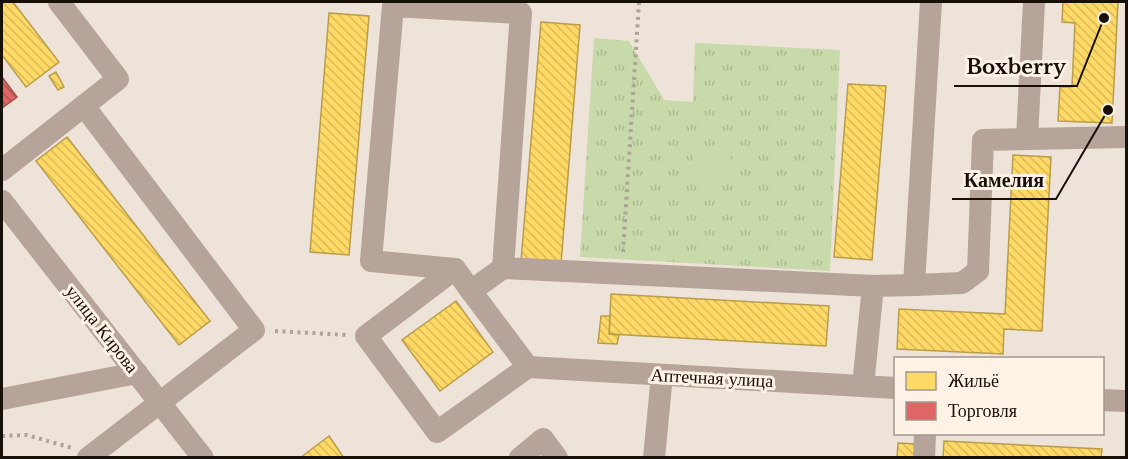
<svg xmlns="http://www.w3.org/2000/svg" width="1128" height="459" viewBox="0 0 1128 459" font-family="'Libre Baskerville',serif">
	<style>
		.grass { fill: url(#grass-tufts) }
		.park { fill: #c8d9aa }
		.homes { fill: url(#homes-back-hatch); stroke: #b99d4a; stroke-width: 1.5 }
		.shops { fill: url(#shops-back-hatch); stroke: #a34c4a; stroke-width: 1.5 }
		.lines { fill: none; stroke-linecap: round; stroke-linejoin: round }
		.path { stroke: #afa299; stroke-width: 4; stroke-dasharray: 3 4.5; stroke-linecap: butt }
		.minor { stroke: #b6a399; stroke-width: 22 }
		.labels { text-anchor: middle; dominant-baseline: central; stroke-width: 6; stroke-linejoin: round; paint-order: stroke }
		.street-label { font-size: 18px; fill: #161009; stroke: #fef2e6 }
		.leader { fill: none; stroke: #161009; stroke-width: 2 }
		.callout-dot { fill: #161009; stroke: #fef2e6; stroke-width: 2 }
		.callout-label { font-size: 20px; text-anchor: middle; font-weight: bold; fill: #161009; stroke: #fef2e6; stroke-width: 6; stroke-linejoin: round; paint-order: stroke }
	</style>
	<defs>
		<pattern id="grass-tufts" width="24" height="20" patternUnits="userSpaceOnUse" patternTransform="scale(1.5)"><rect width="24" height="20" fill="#c8d9aa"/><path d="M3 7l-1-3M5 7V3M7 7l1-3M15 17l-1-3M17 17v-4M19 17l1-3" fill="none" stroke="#abb991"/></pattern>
		<pattern id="homes-back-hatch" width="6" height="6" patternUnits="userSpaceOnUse" patternTransform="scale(1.5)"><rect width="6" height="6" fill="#ffd966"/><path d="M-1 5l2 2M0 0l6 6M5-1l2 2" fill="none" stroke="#dab957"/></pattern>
		<pattern id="shops-back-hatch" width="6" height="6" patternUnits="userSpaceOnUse" patternTransform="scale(1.5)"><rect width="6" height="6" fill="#e06666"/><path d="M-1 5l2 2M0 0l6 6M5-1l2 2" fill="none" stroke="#b55352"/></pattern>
	</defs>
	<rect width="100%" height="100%" fill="#ede3d8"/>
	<polygon class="grass" points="594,38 629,41 664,100 693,102 695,43 840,50 830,271 580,257"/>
	<polygon class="park" points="694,151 731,152 730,181 693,181"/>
	<g class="homes">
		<polygon points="2,2 13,2 59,62 26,87 2,55"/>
		<polygon points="1063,2 1118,2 1112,123 1058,121 1060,87 1072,87 1075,23 1062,22"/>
		<polygon points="329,13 369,16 349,255 310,252"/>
		<polygon points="541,22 580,25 561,264 521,261"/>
		<polygon points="56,72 64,87 58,90 49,76"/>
		<polygon points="848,84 886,86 872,260 834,257"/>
		<polygon points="67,137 210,321 179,345 36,161"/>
		<polygon points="1013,155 1051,157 1042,331 1004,329 1003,354 897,349 899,309 1005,314"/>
		<polygon points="611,294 829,306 826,346 609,334"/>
		<polygon points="456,301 493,352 440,391 402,340"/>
		<polygon points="601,316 610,316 609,334 619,335 617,344 598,343"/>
		<polygon points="329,436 344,458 300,458"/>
		<polygon points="944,441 1102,449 1101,458 943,458"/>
		<polygon points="898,443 917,444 916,458 897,458"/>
	</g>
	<polygon class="shops" points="2,77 17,97 2,108"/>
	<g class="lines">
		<g class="path">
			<polyline points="623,252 639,2"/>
			<polyline points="275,331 346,335"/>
			<polyline points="2,436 27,435 72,448"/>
		</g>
		<g class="minor">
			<polyline points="84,106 254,330 88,458"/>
			<polyline points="1027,138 1034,2"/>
			<polyline points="2,170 118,79 59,2"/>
			<polyline points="2,201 203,458"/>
			<polyline points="503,268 521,13 393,6 371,261 455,269 471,291 503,268 873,286"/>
			<polyline points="455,269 366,336 437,432 528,367"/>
			<polyline points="914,285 962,283 978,271 983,140 1126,137"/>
			<polyline points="471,291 528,367"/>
			<polyline points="528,367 896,388"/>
			<polyline points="863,386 873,286 914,285 931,2"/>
			<polyline points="2,399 137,373"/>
			<polyline points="1102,400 1126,401"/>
			<polyline points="520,458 543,439 557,458"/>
			<polyline points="654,458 662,375"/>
			<polyline points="924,458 925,434"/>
		</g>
	</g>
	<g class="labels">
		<g class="street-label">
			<text transform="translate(102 329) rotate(52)">улица Кирова</text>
			<text transform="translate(712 378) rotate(3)">Аптечная улица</text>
		</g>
	</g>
	<path class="leader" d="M1104 18L1077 86H954M1108 110L1056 199H952"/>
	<g class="callout-dot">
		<circle cx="1104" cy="18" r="6"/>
		<circle cx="1108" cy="110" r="6"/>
	</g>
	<g class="callout-label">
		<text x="1016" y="74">Boxberry</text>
		<text x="1004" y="187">Камелия</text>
	</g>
	<rect width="1128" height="459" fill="none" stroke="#161009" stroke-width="6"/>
	<rect x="894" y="357" width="210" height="78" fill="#fef2e6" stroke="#a1988e" stroke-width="1.5"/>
	<rect x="906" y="372" width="30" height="18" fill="#ffd966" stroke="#a1988e" stroke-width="1.5"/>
	<text x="948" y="387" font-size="18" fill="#161009">Жильё</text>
	<rect x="906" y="402" width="30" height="18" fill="#e06666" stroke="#a1988e" stroke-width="1.5"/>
	<text x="948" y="417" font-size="18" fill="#161009">Торговля</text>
</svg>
